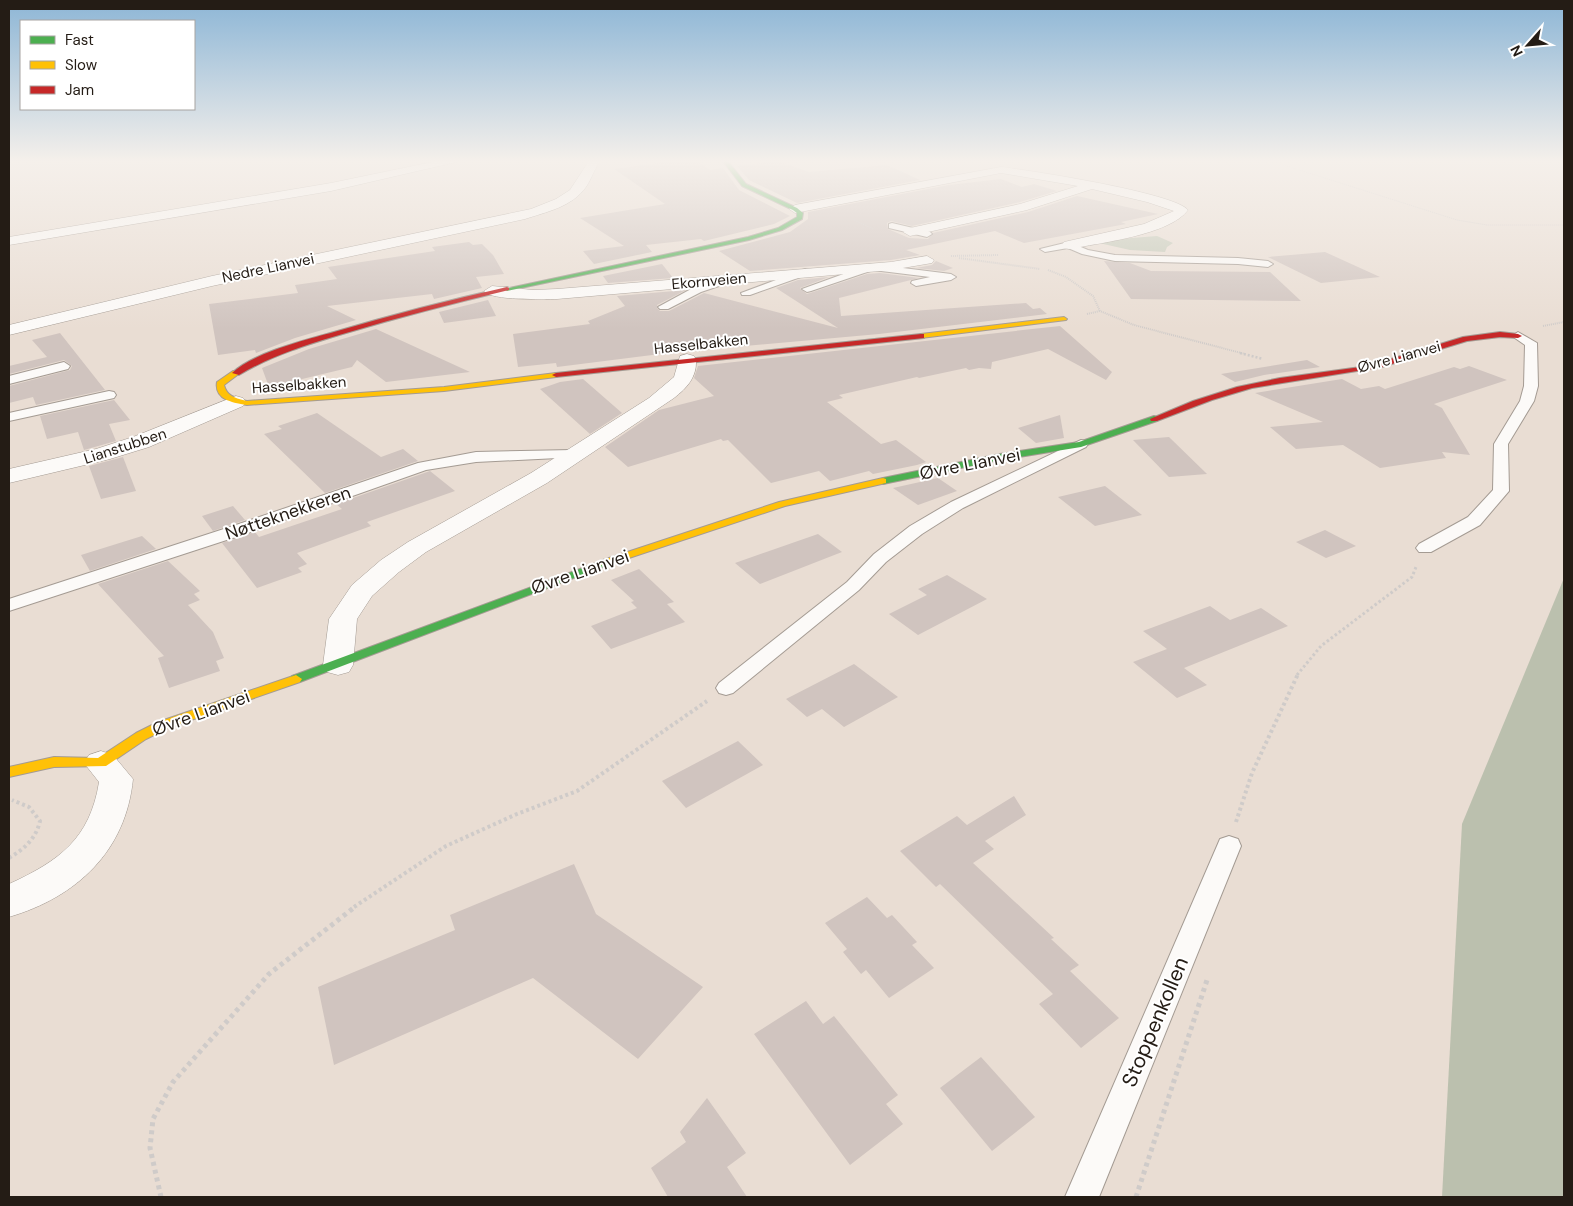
<svg xmlns="http://www.w3.org/2000/svg" width="1573" height="1206" viewBox="0 0 1573 1206" font-family="'DM Sans',sans-serif">
	<style>
		.green { fill: #c3c8b7 }
		.forest { fill: #bbc0ae }
		.building { fill: #d0c4bf }
		.lines { fill: none; stroke-linecap: round; stroke-linejoin: round }
		.lane-casing { stroke: #a49b93; stroke-width: 2 }
		.street-casing { stroke: #a49b93; stroke-width: 1 }
		.fast-casing { stroke: #a49b93; stroke-width: 2 }
		.slow-casing { stroke: #a49b93; stroke-width: 2 }
		.jam-casing { stroke: #a49b93; stroke-width: 2 }
		.path-far5 { stroke: #cfcbc9; stroke-width: 1; stroke-dasharray: 1 1; stroke-linecap: butt }
		.path-far4 { stroke: #cfcbc9; stroke-width: 2; stroke-dasharray: 1 1; stroke-linecap: butt }
		.path-far3 { stroke: #cfcbc9; stroke-width: 2.5; stroke-dasharray: 2 2; stroke-linecap: butt }
		.path-far2 { stroke: #cfcbc9; stroke-width: 3; stroke-dasharray: 2.5 2.5; stroke-linecap: butt }
		.path-far1 { stroke: #cfcbc9; stroke-width: 4; stroke-dasharray: 3 3; stroke-linecap: butt }
		.path { stroke: #cfcbc9; stroke-width: 5; stroke-dasharray: 4 4; stroke-linecap: butt }
		.lane { fill: #fcfaf8; fill-rule: evenodd }
		.street { fill: #fcfaf8; fill-rule: evenodd }
		.fast { fill: #4caf50; fill-rule: evenodd }
		.slow { fill: #ffc107; fill-rule: evenodd }
		.jam { fill: #c62828; fill-rule: evenodd }
		.labels { text-anchor: middle; dominant-baseline: central; stroke-width: 4; stroke-linejoin: round; paint-order: stroke }
		.far-street-label { font-size: 15px; fill: #241c15; stroke: #fff }
		.street-label { font-size: 18px; fill: #241c15; stroke: #fff }
		.near-street-label { font-size: 21px; fill: #241c15; stroke: #fff }
	</style>
	<rect width="100%" height="100%" fill="#e9ddd3"/>
	<polygon class="green" points="1157,236 1173,243 1167,247 1165,252 1130,250 1099,243 1119,239"/>
	<polygon class="forest" points="1564,578 1564,1197 1442,1197 1462,824"/>
	<g class="building">
		<polygon points="681,160 696,160 710,170 723,168 739,190 790,216 774,224 704,241 701,239 646,245 652,252 594,264 583,251 624,246 580,218 665,204 614,169"/>
		<polygon points="778,161 809,172 887,165 920,180 797,203 749,180 737,166"/>
		<polygon points="1001,179 1022,187 1034,184 1057,191 1020,202 912,226 891,221 887,223 888,229 909,238 928,239 933,233 1028,212 1077,196 1158,214 1121,222 1126,224 1024,243 995,231 906,250 920,255 891,260 750,271 719,251 790,232 808,219 808,212 949,185"/>
		<polygon points="469,242 473,245 482,244 493,255 504,274 476,277 482,288 434,299 432,294 327,306 356,320 295,338 256,353 255,350 218,355 209,304 298,293 295,285 337,279 328,267 435,251 432,247"/>
		<polygon points="1325,252 1380,277 1321,283 1268,257"/>
		<polygon points="936,261 953,268 944,271 916,268 932,265"/>
		<polygon points="1104,261 1130,263 1151,271 1270,272 1301,301 1131,299"/>
		<polygon points="662,264 673,278 608,283 603,276"/>
		<polygon points="880,273 919,278 839,298 841,316 1026,303 1033,309 1040,308 1047,314 879,334 668,353 557,367 556,363 518,367 513,334 590,324 588,321 625,306 617,296 686,290 657,305 657,308 660,311 669,311 704,293 838,328 776,288 798,280 829,277 800,288 807,294 867,274"/>
		<polygon points="488,300 496,316 444,323 439,312"/>
		<polygon points="1060,326 1112,372 1106,380 1048,349 992,362 991,369 979,368 969,370 966,368 919,378 917,377 839,395 843,398 827,402 881,444 896,440 926,462 917,465 873,474 869,471 830,481 819,471 771,483 728,440 723,441 721,439 628,467 605,447 659,410 714,396 694,378 698,366"/>
		<polygon points="376,329 470,372 386,382 357,360 352,367 269,387 262,368 309,349"/>
		<polygon points="60,333 105,390 36,405 33,397 9,403 9,386 70,370 72,366 64,360 9,374 9,366 47,357 32,340"/>
		<polygon points="1307,360 1320,367 1264,375 1235,382 1221,374"/>
		<polygon points="1469,366 1507,380 1434,404 1442,408 1470,455 1442,452 1446,458 1380,468 1343,445 1296,449 1270,427 1323,422 1255,393 1342,379 1361,389 1379,386 1385,389 1454,367 1460,369"/>
		<polygon points="583,379 622,413 590,434 540,389 560,382"/>
		<polygon points="114,400 130,420 109,424 116,441 84,450 78,432 47,439 40,416"/>
		<polygon points="317,413 381,457 403,449 418,461 325,493 264,434 282,429 278,426"/>
		<polygon points="1060,415 1064,438 1036,443 1018,428"/>
		<polygon points="1169,437 1207,474 1169,477 1133,440"/>
		<polygon points="123,457 136,491 101,499 89,466"/>
		<polygon points="430,471 455,491 367,522 371,526 297,553 307,564 298,568 302,572 257,588 222,543 255,532 259,537 342,509 336,504"/>
		<polygon points="938,478 957,491 918,505 893,488"/>
		<polygon points="1105,486 1142,515 1095,526 1058,497"/>
		<polygon points="233,506 245,520 213,531 202,516"/>
		<polygon points="1325,530 1356,546 1326,558 1296,542"/>
		<polygon points="818,534 842,552 760,584 735,563"/>
		<polygon points="142,536 156,549 90,571 81,555"/>
		<polygon points="168,561 200,591 194,594 200,600 188,605 213,632 224,658 216,661 220,671 169,688 158,658 164,656 98,584"/>
		<polygon points="639,569 674,602 667,604 685,622 611,649 591,626 637,608 631,602 634,601 611,580"/>
		<polygon points="947,575 987,599 918,635 889,614 927,595 918,589"/>
		<polygon points="1210,606 1230,620 1261,608 1288,626 1184,668 1207,685 1177,698 1133,662 1167,649 1143,631"/>
		<polygon points="854,664 898,697 844,727 822,709 807,717 786,699"/>
		<polygon points="738,741 763,765 686,808 662,781"/>
		<polygon points="1014,796 1026,815 985,841 994,849 973,863 1054,938 1051,939 1079,965 1070,971 1119,1018 1081,1048 1039,1004 1053,994 940,884 936,887 900,851 957,816 967,825"/>
		<polygon points="574,864 596,914 703,987 638,1059 533,978 334,1065 318,987 455,930 450,915"/>
		<polygon points="867,897 887,918 892,915 917,942 912,945 934,968 889,998 866,970 861,974 843,952 847,949 825,923"/>
		<polygon points="806,1001 823,1024 834,1016 898,1095 886,1104 903,1124 850,1165 754,1034"/>
		<polygon points="981,1057 1035,1117 992,1151 940,1088"/>
		<polygon points="707,1098 746,1153 727,1167 747,1197 668,1197 651,1168 686,1142 680,1132"/>
	</g>
	<g class="lines">
		<g class="lane-casing">
			<g id="lane">
				<polygon points="892,223 930,232 932,234 927,237 889,228 889,224"/>
				<polygon points="1069,242 1088,250 1115,255 1238,258 1268,261 1273,264 1268,267 1238,264 1115,261 1082,254 1068,248 1045,252 1040,249"/>
				<polygon points="871,264 951,274 956,277 951,280 916,286 911,283 912,281 930,277 873,270 811,291 807,292 802,289"/>
				<polygon points="805,269 809,270 809,274 750,295 742,295 741,293"/>
				<polygon points="727,277 732,280 731,282 701,292 668,309 660,309 658,307 693,288"/>
				<polygon points="1518,332 1537,343 1538,386 1534,401 1508,444 1509,491 1480,525 1431,552 1419,552 1416,548 1419,544 1468,517 1493,490 1494,444 1520,401 1524,386 1525,345 1512,336"/>
				<polygon points="64,362 70,366 68,369 9,384 9,376"/>
				<polygon points="109,391 114,392 116,395 114,398 9,421 9,413"/>
				<polygon points="1081,440 1086,441 1088,444 1086,447 963,508 922,534 886,562 859,590 733,693 726,695 719,693 716,688 719,683 847,582 874,554 910,526 951,502"/>
				<polygon points="573,450 580,454 578,457 476,462 426,470 245,534 9,611 9,599 233,526 418,463 476,452"/>
				<polygon points="1229,836 1238,839 1241,846 1099,1197 1065,1197 1217,846 1220,839"/>
			</g>
		</g>
		<g class="street-casing">
			<g id="street">
				<polygon points="442,160 465,160 331,191 9,245 9,237 331,183"/>
				<path d="M601,160C594,169 592,178 586,187C572,207 546,212 525,219L212,286L9,335V325L212,276L531,209L556,199L570,190L589,161Z"/>
				<path d="M1001,167C1029,170 1175,193 1188,210C1170,235 1099,243 1069,249L1064,248L1062,245L1064,242L1144,224L1174,211L1147,202L1092,189L1027,210L910,236L903,232L910,228L1020,204L1078,186L1001,173L795,213L789,209L795,205Z"/>
				<path d="M927,256L934,260L932,263L891,270L557,299C544,299 491,301 484,291L492,286L533,290L557,289L891,262Z"/>
				<path d="M687,354L694,356L696,360C697,377 687,388 674,398L547,483L426,552L399,572L372,596L357,619L353,665L349,672L338,675L327,672L323,665L329,619L352,585L381,560L408,542L531,473L649,398L674,377L680,356Z"/>
				<polygon points="236,396 243,398 246,402 243,406 149,447 110,459 9,483 9,469 96,449 133,437"/>
				<path d="M101,751L113,755L133,779C126,851 77,897 9,917V884C59,861 90,839 99,782L84,763L89,755Z"/>
			</g>
		</g>
		<g class="fast-casing">
			<g id="fast">
				<polygon points="722,160 727,160 746,184 797,208 803,213 802,219 782,230 749,240 507,291 504,289 748,237 778,228 797,217 797,213 793,210 742,186"/>
				<polygon points="1154,416 1157,417 1157,421 1081,447 1000,460 883,484 878,481 883,478 1000,454 1079,442"/>
				<polygon points="604,560 608,561 609,563 608,565 300,682 292,682 290,679 292,676"/>
			</g>
		</g>
		<g class="slow-casing">
			<g id="slow">
				<polygon points="1064,317 1067,319 1066,320 921,338 917,336 921,334"/>
				<path d="M233,371L240,373L224,385C227,397 236,398 247,401L444,387L556,373L560,375L556,377L444,391L247,405C234,403 214,400 217,382Z"/>
				<polygon points="883,478 886,479 886,483 785,506 608,565 600,565 599,563 600,561 779,502"/>
				<polygon points="296,675 302,679 300,682 168,728 146,739 106,766 54,767 9,777 9,767 54,757 98,758 136,733 158,722"/>
			</g>
		</g>
		<g class="jam-casing">
			<g id="jam">
				<path d="M507,287L509,288V290C454,303 400,317 346,333C309,344 272,355 239,375L232,373C253,353 305,340 334,332C391,315 449,300 507,287Z"/>
				<polygon points="1500,332 1518,334 1522,336 1518,338 1500,337 1467,341 1382,367 1252,388 1212,400 1157,421 1151,421 1150,419 1193,401 1237,387 1280,378 1368,366 1463,337"/>
				<polygon points="921,334 924,334 924,338 556,377 552,375 556,373"/>
			</g>
		</g>
		<g class="path-far5">
			<polyline points="1268,160 1457,220 1487,225 1564,225"/>
			<polyline points="854,220 873,229"/>
		</g>
		<g class="path-far4">
			<polyline points="951,256 998,255"/>
			<polyline points="959,258 1040,269"/>
			<polyline points="1048,270 1066,277 1093,296 1100,311 1134,325 1245,354"/>
			<polyline points="1087,314 1100,311"/>
			<polyline points="1543,326 1564,322"/>
		</g>
		<polyline class="path-far3" points="1240,353 1263,359"/>
		<polyline class="path-far2" points="1297,675 1321,646 1412,577 1416,567"/>
		<g class="path-far1">
			<polyline points="1236,822 1252,773 1298,674"/>
			<path d="M9,858C24,849 36,839 40,821L29,807L12,800"/>
			<polyline points="354,907 446,846 517,814 577,791 707,701"/>
		</g>
		<g class="path">
			<polyline points="161,1197 150,1148 153,1119 173,1082 269,974 356,906"/>
			<polyline points="1136,1197 1208,977"/>
		</g>
		<use href="#lane" class="lane"/>
		<use href="#street" class="street"/>
		<use href="#fast" class="fast"/>
		<use href="#slow" class="slow"/>
		<use href="#jam" class="jam"/>
	</g>
	<linearGradient id="sky" x2="0" y2="1"><stop stop-color="#8db6d6"/><stop offset="0.49" stop-color="#f5f0eb"/><stop offset="1" stop-color="#f5f0eb" stop-opacity="0"/></linearGradient>
	<rect width="1573" height="329" fill="url(#sky)"/>
	<g class="labels">
		<g class="far-street-label">
			<text transform="translate(268 268) rotate(-12)">Nedre Lianvei</text>
			<text transform="translate(709 281) rotate(-5)">Ekornveien</text>
			<text transform="translate(701 344) rotate(-6)">Hasselbakken</text>
			<text transform="translate(1399 357) rotate(-15)">Øvre Lianvei</text>
			<text transform="translate(299 385) rotate(-4)">Hasselbakken</text>
			<text transform="translate(125 446) rotate(-18)">Lianstubben</text>
		</g>
		<g class="street-label">
			<text transform="translate(970 464) rotate(-11)">Øvre Lianvei</text>
			<text transform="translate(288 513) rotate(-19)">Nøtteknekkeren</text>
			<text transform="translate(580 572) rotate(-19)">Øvre Lianvei</text>
			<text transform="translate(201 713) rotate(-20)">Øvre Lianvei</text>
		</g>
		<g class="near-street-label">
			<text transform="translate(1155 1022) rotate(-67)">Stoppenkollen</text>
		</g>
	</g>
	<rect width="1573" height="1206" fill="none" stroke="#241c15" stroke-width="20"/>
	<rect x="20" y="20" width="175" height="90" fill="#ffffff" stroke="#a7a4a1"/>
	<rect x="30" y="36" width="25" height="8" fill="#4caf50" stroke="#a7a4a1"/>
	<text x="65" y="45" font-size="15" fill="#241c15">Fast</text>
	<rect x="30" y="61" width="25" height="8" fill="#ffc107" stroke="#a7a4a1"/>
	<text x="65" y="70" font-size="15" fill="#241c15">Slow</text>
	<rect x="30" y="86" width="25" height="8" fill="#c62828" stroke="#a7a4a1"/>
	<text x="65" y="95" font-size="15" fill="#241c15">Jam</text>
	<g transform="translate(1528 45) rotate(243)" stroke="#ffffff" stroke-width="4" paint-order="stroke">
	<path d="M0-4L9 19L0 12L-9 19Z" fill="#241c15"/>
	<text y="-8" font-size="14" font-weight="bold" text-anchor="middle" fill="#241c15">N</text>
	</g>
</svg>
